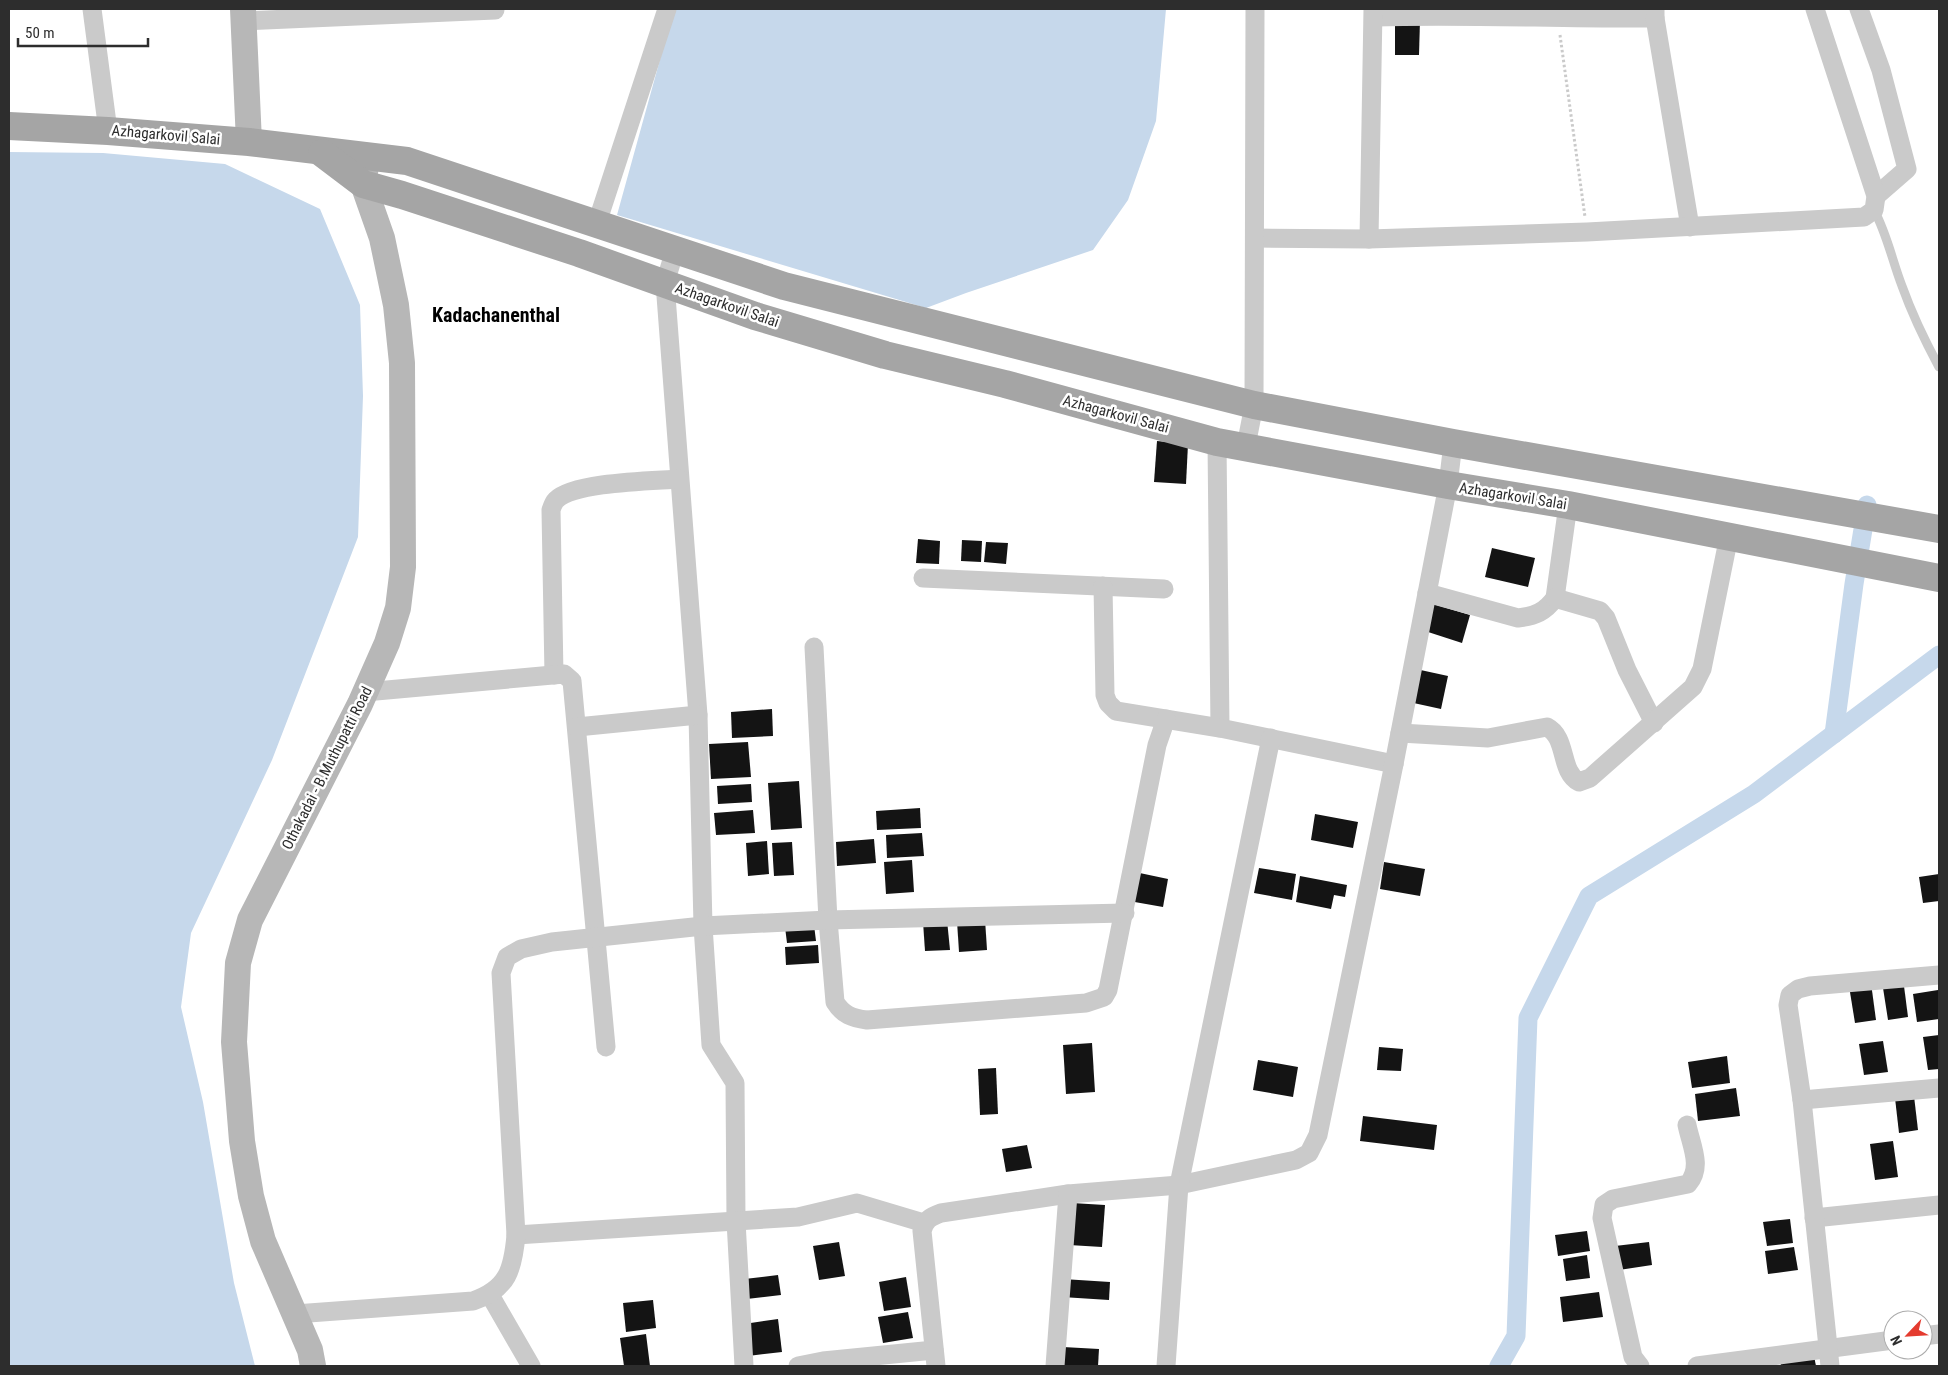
<svg xmlns="http://www.w3.org/2000/svg" width="1948" height="1375" viewBox="0 0 1948 1375" font-family="'Roboto Condensed',sans-serif">
	<style>
		.water { fill: #c6d8eb }
		.lines { fill: none; stroke-linecap: round; stroke-linejoin: round }
		.canal { stroke: #c6d8eb; stroke-width: 19 }
		.building { fill: #141414 }
		.path { stroke: #cacaca; stroke-width: 3; stroke-dasharray: 2.5 2.5; stroke-linecap: butt }
		.lane { stroke: #cacaca; stroke-width: 9 }
		.street { stroke: #cacaca; stroke-width: 19 }
		.secondary { stroke: #b7b7b7; stroke-width: 26 }
		.primary { stroke: #a5a5a5; stroke-width: 28 }
		.labels { text-anchor: middle; dominant-baseline: central; stroke-width: 5; stroke-linejoin: round; paint-order: stroke }
		.street-label { font-size: 15px; fill: #2d2d2d; stroke: #fff }
		.district-label { font-size: 20px; font-weight: bold; fill: #000; stroke: #fff }
	</style>
	<rect width="100%" height="100%" fill="#fff"/>
	<g class="water">
		<polygon points="674,9 1166,9 1156,121 1128,200 1093,250 966,293 926,308 617,215"/>
		<polygon points="9,152 103,153 225,164 320,209 360,305 363,396 358,537 272,760 191,933 181,1007 203,1102 234,1283 255,1366 9,1366"/>
	</g>
	<g class="lines">
		<g class="canal">
			<polyline points="1834,734 1854,584 1867,505"/>
			<polyline points="1499,1366 1516,1336 1528,1018 1589,896 1754,794 1939,655"/>
		</g>
	</g>
	<g class="building">
		<polygon points="1395,19 1420,20 1419,55 1395,55"/>
		<polygon points="1157,441 1188,444 1186,484 1154,482"/>
		<polygon points="918,539 940,541 939,564 916,563"/>
		<polygon points="962,540 982,541 981,562 961,561"/>
		<polygon points="986,542 1008,543 1006,564 984,562"/>
		<polygon points="1492,548 1535,558 1528,587 1485,577"/>
		<polygon points="1433,604 1470,615 1462,643 1425,631"/>
		<polygon points="1416,669 1448,676 1441,709 1409,702"/>
		<polygon points="772,709 773,736 732,738 731,712"/>
		<polygon points="748,742 751,777 711,779 709,744"/>
		<polygon points="799,781 802,828 771,830 768,783"/>
		<polygon points="751,784 752,802 718,804 717,786"/>
		<polygon points="920,808 921,828 877,830 876,811"/>
		<polygon points="753,810 755,833 716,835 714,813"/>
		<polygon points="1315,814 1358,822 1353,848 1311,840"/>
		<polygon points="922,833 924,856 887,858 886,835"/>
		<polygon points="874,839 876,863 837,866 836,842"/>
		<polygon points="767,841 769,874 748,876 746,843"/>
		<polygon points="792,842 794,875 774,876 772,843"/>
		<polygon points="912,860 914,892 886,894 884,862"/>
		<polygon points="1384,862 1425,869 1420,896 1380,889"/>
		<polygon points="1259,868 1296,874 1292,900 1254,893"/>
		<polygon points="1135,872 1168,879 1163,907 1129,901"/>
		<polygon points="1939,874 1939,901 1923,903 1919,877"/>
		<polygon points="1300,876 1347,885 1345,897 1334,895 1331,909 1296,902"/>
		<polygon points="985,919 987,950 959,952 957,921"/>
		<polygon points="947,920 950,950 925,951 923,922"/>
		<polygon points="814,925 816,941 787,943 785,927"/>
		<polygon points="818,945 819,963 786,965 785,947"/>
		<polygon points="1871,983 1876,1020 1855,1023 1849,986"/>
		<polygon points="1904,986 1908,1017 1888,1020 1883,988"/>
		<polygon points="1938,990 1939,1019 1917,1022 1913,994"/>
		<polygon points="1939,1035 1939,1069 1928,1070 1923,1037"/>
		<polygon points="1883,1041 1888,1072 1864,1075 1859,1044"/>
		<polygon points="1092,1043 1095,1092 1066,1094 1063,1045"/>
		<polygon points="1379,1047 1403,1049 1401,1071 1377,1070"/>
		<polygon points="1727,1056 1730,1083 1692,1088 1688,1062"/>
		<polygon points="1258,1060 1298,1067 1293,1097 1253,1090"/>
		<polygon points="996,1068 998,1114 980,1115 978,1069"/>
		<polygon points="1736,1088 1740,1116 1698,1121 1695,1094"/>
		<polygon points="1914,1096 1918,1130 1899,1133 1895,1098"/>
		<polygon points="1363,1116 1437,1125 1434,1150 1360,1141"/>
		<polygon points="1893,1141 1898,1177 1875,1180 1870,1144"/>
		<polygon points="1027,1145 1032,1168 1006,1172 1002,1149"/>
		<polygon points="1072,1203 1105,1205 1102,1247 1069,1245"/>
		<polygon points="1790,1219 1793,1243 1767,1246 1763,1222"/>
		<polygon points="1587,1231 1590,1251 1558,1256 1555,1235"/>
		<polygon points="839,1242 845,1276 819,1280 813,1246"/>
		<polygon points="1649,1242 1652,1265 1619,1270 1615,1246"/>
		<polygon points="1794,1247 1798,1270 1768,1274 1765,1251"/>
		<polygon points="1587,1255 1590,1278 1566,1281 1563,1259"/>
		<polygon points="778,1275 781,1295 738,1300 736,1280"/>
		<polygon points="906,1277 911,1307 884,1311 879,1282"/>
		<polygon points="1063,1279 1110,1282 1109,1300 1062,1297"/>
		<polygon points="1599,1292 1603,1317 1563,1322 1560,1297"/>
		<polygon points="653,1300 656,1328 626,1332 623,1303"/>
		<polygon points="908,1312 913,1338 883,1343 878,1317"/>
		<polygon points="778,1319 782,1352 748,1356 744,1324"/>
		<polygon points="646,1334 650,1366 624,1366 620,1338"/>
		<polygon points="1063,1347 1099,1349 1098,1366 1062,1366"/>
		<polygon points="1814,1356 1816,1366 1781,1366 1780,1361"/>
	</g>
	<g class="lines">
		<polyline class="path" points="1560,35 1585,217"/>
		<path class="lane" d="M1874,210C1887,234 1892,260 1902,286C1912,314 1925,341 1939,367"/>
		<g class="street">
			<polyline points="92,9 108,131"/>
			<polyline points="1859,9 1881,70 1907,169 1876,196"/>
			<path d="M1374,17C1467,14 1561,19 1655,18V9"/>
			<polyline points="1655,18 1690,227"/>
			<polyline points="244,21 495,10"/>
			<polyline points="597,223 667,9"/>
			<polyline points="1255,238 1369,239 1587,232 1864,217 1874,210 1876,196 1815,9"/>
			<polyline points="1369,239 1373,9"/>
			<polyline points="675,250 665,283 698,715 703,926 711,1045 735,1083 736,1221 744,1366"/>
			<polyline points="1217,442 1220,728"/>
			<polyline points="1246,446 1254,405 1255,9"/>
			<polyline points="923,578 1164,589"/>
			<polyline points="1103,586 1105,695 1108,703 1116,711 1220,728 1394,764"/>
			<path d="M1427,593L1518,618C1535,616 1545,612 1555,598L1568,505"/>
			<polyline points="1555,598 1600,611 1606,618 1627,670 1654,723"/>
			<path d="M814,647L828,920L835,1002C843,1015 852,1018 867,1020L1086,1003L1104,997L1108,990L1157,745L1166,719"/>
			<path d="M554,675L551,510C552,507 554,502 556,500C574,482 652,481 678,479"/>
			<polyline points="365,692 564,674 572,681 606,1047"/>
			<polyline points="577,727 698,715"/>
			<path d="M1400,733L1488,738L1547,727C1568,738 1559,771 1579,782L1590,778L1693,687L1702,669L1729,536"/>
			<polyline points="1802,1100 1939,1088"/>
			<polyline points="1814,1218 1939,1205"/>
			<polyline points="516,1235 798,1217 857,1203 924,1223"/>
			<polyline points="490,1295 531,1366"/>
			<path d="M295,1314L473,1301C508,1289 513,1269 516,1235L501,973L507,957L521,949L552,942L703,926L828,920L1125,913"/>
			<polyline points="1923,1336 1939,1334"/>
			<polyline points="798,1366 823,1361 934,1350"/>
			<path d="M936,1366L922,1231C925,1220 930,1217 941,1213L1068,1194L1179,1185L1296,1160L1309,1153L1318,1135L1394,764L1448,485L1453,443"/>
			<polyline points="1055,1366 1068,1194"/>
			<polyline points="1166,1366 1179,1185 1271,738"/>
			<path d="M1640,1366L1633,1357L1602,1218L1604,1205L1613,1199L1688,1184C1703,1167 1691,1145 1687,1125"/>
			<polyline points="1697,1366 1893,1340"/>
			<polyline points="1830,1366 1802,1100 1788,1005 1790,995 1798,989 1810,986 1939,975"/>
		</g>
		<g class="secondary">
			<polyline points="243,9 249,142"/>
			<polyline points="313,1366 310,1350 263,1241 251,1196 242,1141 234,1042 238,963 250,920 360,704 387,643 398,608 403,567 402,363 396,305 382,238 363,184 366,166"/>
		</g>
		<g class="primary">
			<polyline points="9,126 108,131 249,142 407,161 784,286 1254,405 1453,443 1939,529"/>
			<polyline points="322,153 363,184 402,195 579,253 755,316 885,355 1005,384 1217,442 1448,485 1568,505 1939,578"/>
		</g>
	</g>
	<g class="labels">
		<g class="street-label">
			<text transform="translate(166 135) rotate(5)">Azhagarkovil Salai</text>
			<text transform="translate(727 305) rotate(19)">Azhagarkovil Salai</text>
			<text transform="translate(1116 414) rotate(15)">Azhagarkovil Salai</text>
			<text transform="translate(1513 496) rotate(9)">Azhagarkovil Salai</text>
			<text transform="translate(327 768) rotate(-63)">Othakadai - B.Muthupatti Road</text>
		</g>
		<g class="district-label">
			<text x="496" y="315">Kadachanenthal</text>
		</g>
	</g>
	<rect width="1948" height="1375" fill="none" stroke="#2d2d2d" stroke-width="20"/>
	<g transform="translate(1908 1335) rotate(245)"><circle r="24" fill="#ffffff" stroke="#ababab"/>
	<path d="M0-4L9 19L0 12L-9 19Z" fill="#e43b2f"/>
	<text y="-8" font-size="14" font-weight="bold" text-anchor="middle" fill="#2d2d2d">N</text>
	</g>
	<path d="M18 38v8h130v-8" fill="none" stroke="#2d2d2d" stroke-width="2.5"/>
	<text x="25" y="38" font-size="15" fill="#2d2d2d" stroke="#ffffff" stroke-width="4" paint-order="stroke">50 m</text>
</svg>
